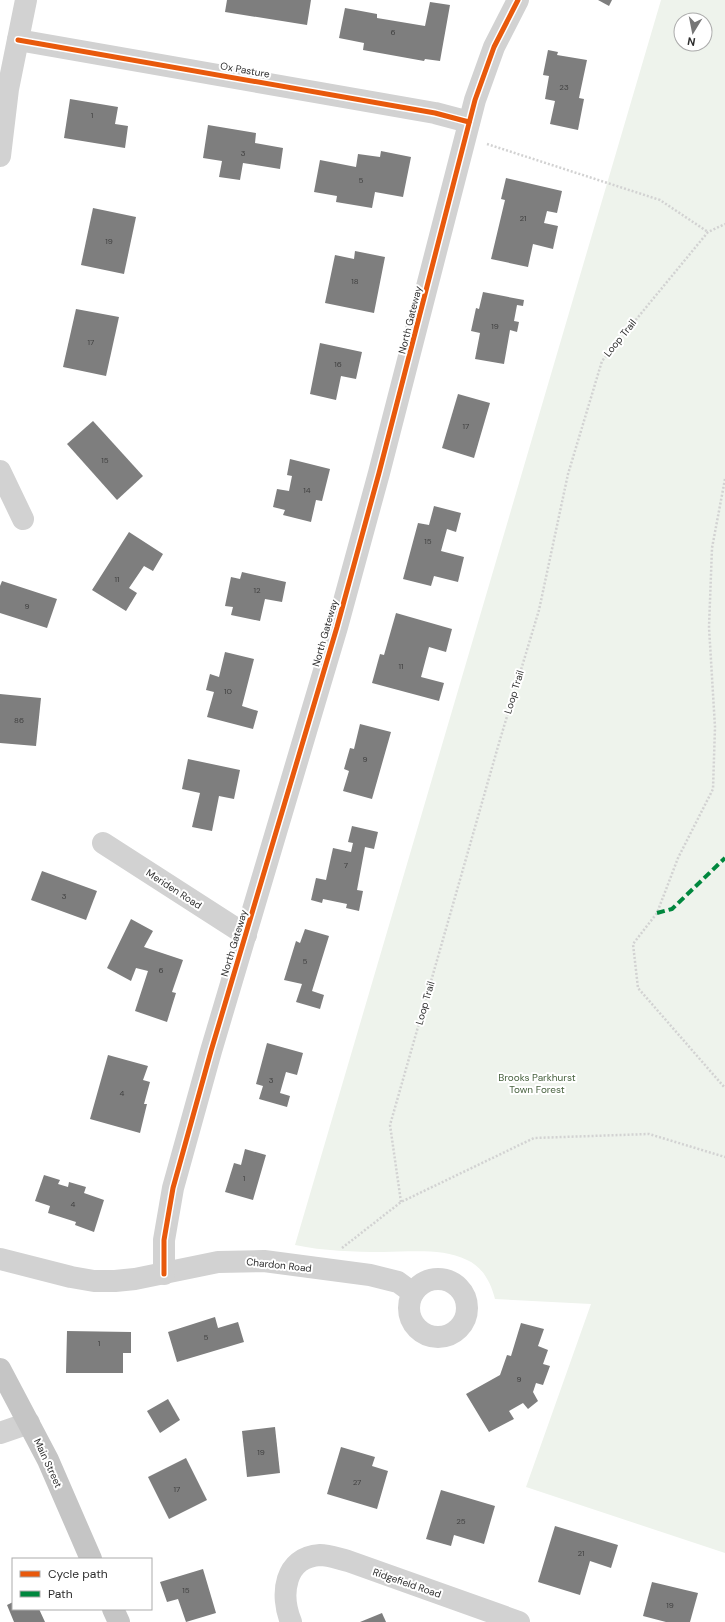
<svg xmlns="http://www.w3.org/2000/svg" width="725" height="1622" viewBox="0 0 725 1622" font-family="'DM Sans',sans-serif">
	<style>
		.green { fill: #eef3ec; fill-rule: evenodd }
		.building { fill: #7e7e7e }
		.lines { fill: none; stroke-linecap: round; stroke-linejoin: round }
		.path { stroke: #d2d2d2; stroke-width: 2.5; stroke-dasharray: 2 2; stroke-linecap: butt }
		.minor { stroke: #d2d2d2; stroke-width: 22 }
		.major { stroke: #c5c5c5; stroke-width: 22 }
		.quiet { stroke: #00873e; stroke-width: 4; stroke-dasharray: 8 4; stroke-linecap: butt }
		.cycleway-casing { stroke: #fff; stroke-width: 8 }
		.cycleway { stroke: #e8590c; stroke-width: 5 }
		.labels { text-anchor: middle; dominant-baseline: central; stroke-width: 4; stroke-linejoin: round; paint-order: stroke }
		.number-label { font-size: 8px; fill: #414141 }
		.street-label { font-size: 10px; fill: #2d2d2d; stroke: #fff }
		.park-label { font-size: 10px; fill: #496340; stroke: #fff }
	</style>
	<rect width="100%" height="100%" fill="#fff"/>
	<path class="green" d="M661,0H725V1553L526,1487L591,1304L495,1299C491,1283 483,1267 467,1260C442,1248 411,1252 383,1252C353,1252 324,1251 295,1245ZM681,20H705V44H681Z"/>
	<g class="building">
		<polygon points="227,0 311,0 307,25 225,12"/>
		<polygon points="598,0 612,0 609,6"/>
		<polygon points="430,2 450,5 440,61 425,59 424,61 363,50 364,43 339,38 345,8 377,14 377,18 425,26"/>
		<polygon points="548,50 558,52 557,55 587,60 579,98 584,99 578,130 550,124 555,101 545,99 549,76 543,75"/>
		<polygon points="70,99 118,107 115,124 128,126 125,148 64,138"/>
		<polygon points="208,125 256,133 255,143 283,148 280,169 243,163 240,180 219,177 222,161 203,158"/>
		<polygon points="381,151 411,157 403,197 375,192 372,208 336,202 337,196 314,192 320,160 356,167 358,154 380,157"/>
		<polygon points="506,178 562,191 557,213 547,211 544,223 558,226 553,249 533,244 528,267 491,259 505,200 501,199"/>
		<polygon points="93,208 136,217 124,274 81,265"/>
		<polygon points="355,251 385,257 374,313 325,303 335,255 354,259"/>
		<polygon points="483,292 524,300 523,306 517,305 514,321 519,322 517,332 510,330 504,364 475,359 480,333 471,331 476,308 479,309"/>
		<polygon points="76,309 119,317 106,376 63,367"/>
		<polygon points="320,343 362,352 356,379 341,376 336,400 310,394"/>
		<polygon points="458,394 490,403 474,458 442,448"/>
		<polygon points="93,421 143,476 117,500 67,444"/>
		<polygon points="290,459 330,469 322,501 316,500 311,522 283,515 285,510 273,507 277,489 289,491 292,476 287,475"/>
		<polygon points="434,506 461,513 456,532 447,529 441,551 464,557 458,582 434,576 431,586 403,579 418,523 429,525"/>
		<polygon points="129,532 163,554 153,571 144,566 129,588 137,593 126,611 92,590"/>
		<polygon points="242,572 286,582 282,602 265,599 260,621 231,615 233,607 225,606 231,577 240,579"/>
		<polygon points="2,581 57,599 47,628 0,613 0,586"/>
		<polygon points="396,613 452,629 446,652 429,647 421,677 444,683 439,701 372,683 380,654 384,655"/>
		<polygon points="225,652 254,659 242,706 258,711 253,729 207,717 214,692 206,690 210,674 219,677"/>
		<polygon points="0,694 41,698 36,746 0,743"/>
		<polygon points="360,724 391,732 372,799 343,791 349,771 344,769 350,748 354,749"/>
		<polygon points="188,759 240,770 234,799 219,796 212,831 192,827 200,793 182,789"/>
		<polygon points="352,826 378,832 374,849 365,847 357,890 363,891 359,911 346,908 347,904 323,899 322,903 311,900 316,878 326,880 333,848 351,852 353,843 348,842"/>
		<polygon points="42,871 97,891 86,920 31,900"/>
		<polygon points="131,919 153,931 144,947 183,960 172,992 176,993 167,1022 135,1011 148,971 136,968 131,981 107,968"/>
		<polygon points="305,929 329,936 312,991 324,995 320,1009 296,1002 302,984 284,980 296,941 300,943"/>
		<polygon points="267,1043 303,1053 297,1075 286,1072 280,1093 290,1096 287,1107 259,1099 263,1086 256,1084"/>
		<polygon points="108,1055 148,1066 143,1080 150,1082 144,1104 147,1104 140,1133 90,1119"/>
		<polygon points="245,1149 266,1155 253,1200 225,1192 234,1163 241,1165"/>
		<polygon points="44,1175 60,1180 58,1184 68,1187 69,1182 86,1187 84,1193 104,1200 94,1232 75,1225 76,1222 48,1213 50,1206 35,1201"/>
		<polygon points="215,1317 218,1328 238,1322 244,1342 177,1362 168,1332"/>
		<polygon points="521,1323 544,1329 538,1346 548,1350 543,1364 550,1366 543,1385 536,1383 533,1392 538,1401 528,1409 523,1403 509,1411 514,1419 489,1432 466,1394 500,1375 507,1355 511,1356"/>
		<polygon points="67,1331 131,1332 131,1353 123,1353 123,1373 66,1373"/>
		<polygon points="168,1399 180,1420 160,1433 147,1411"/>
		<polygon points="275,1427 280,1473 247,1477 242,1431"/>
		<polygon points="341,1447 375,1457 372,1466 388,1471 377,1509 327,1494"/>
		<polygon points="186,1458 207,1500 169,1519 148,1477"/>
		<polygon points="441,1490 495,1506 484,1544 454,1535 451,1546 426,1539"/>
		<polygon points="555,1526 618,1545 611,1568 590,1561 580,1595 538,1582"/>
		<polygon points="203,1569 216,1613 186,1622 178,1599 167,1602 160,1582"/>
		<polygon points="652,1582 698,1593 690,1622 666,1622 643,1616"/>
		<polygon points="13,1602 13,1609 39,1609 45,1622 14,1622 7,1605"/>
		<polygon points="382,1613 386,1622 360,1622"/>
	</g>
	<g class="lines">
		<g class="path">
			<polyline points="487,144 660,200 708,232"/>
			<polyline points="725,479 712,548 709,627 715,727 713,789 678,858 657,913 633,944 638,988 725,1088"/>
			<polyline points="401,1202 390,1125 499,743 539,610 568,474 602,361 708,232 725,224"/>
			<polyline points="342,1248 401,1202 534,1138 649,1134 725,1157"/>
		</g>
		<g class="minor">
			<polyline points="18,40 435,113 469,122"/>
			<polyline points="0,156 8,89 26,0"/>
			<polyline points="0,471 23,519"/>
			<polyline points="103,843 246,935"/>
			<polyline points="0,1259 71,1277 94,1281 115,1281 135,1279 218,1262 264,1261 370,1275 398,1282 413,1293"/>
			<polyline points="164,1274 164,1240 173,1188 211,1051 337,627 379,473 475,100 494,47 518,0"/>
			<circle cx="438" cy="1308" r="29"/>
			<polyline points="0,1433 29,1423"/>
			<path d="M291,1622C280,1595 284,1557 320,1555C329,1555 339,1559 348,1561L519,1622"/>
		</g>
		<g class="major">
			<polyline points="0,1369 48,1460 91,1559"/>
			<polyline points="113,1609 119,1622"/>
		</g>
		<polyline class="quiet" points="657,913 672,909 725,858"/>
		<g class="cycleway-casing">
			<g id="cycleway">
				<polyline points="18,40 435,113 469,122"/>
				<polyline points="164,1274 164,1240 173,1188 211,1051 337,627 379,473 475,100 494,47 518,0"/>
			</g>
		</g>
		<use href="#cycleway" class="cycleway"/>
	</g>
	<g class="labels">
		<g class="number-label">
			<text x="393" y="32">6</text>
			<text x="564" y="87">23</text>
			<text x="92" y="115">1</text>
			<text x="243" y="153">3</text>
			<text x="361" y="180">5</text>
			<text x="523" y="218">21</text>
			<text x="109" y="241">19</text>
			<text x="355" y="281">18</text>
			<text x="495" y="326">19</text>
			<text x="91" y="342">17</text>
			<text x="338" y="364">16</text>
			<text x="466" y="426">17</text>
			<text x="105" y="460">15</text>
			<text x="307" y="490">14</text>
			<text x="428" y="541">15</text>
			<text x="117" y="579">11</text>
			<text x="257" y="590">12</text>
			<text x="27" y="606">9</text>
			<text x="401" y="666">11</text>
			<text x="228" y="691">10</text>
			<text x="19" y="720">86</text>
			<text x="365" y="759">9</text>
			<text x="346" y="865">7</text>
			<text x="64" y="896">3</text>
			<text x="305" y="961">5</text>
			<text x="161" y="970">6</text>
			<text x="271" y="1080">3</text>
			<text x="122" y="1093">4</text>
			<text x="244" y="1178">1</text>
			<text x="73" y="1204">4</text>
			<text x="206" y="1337">5</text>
			<text x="99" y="1343">1</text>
			<text x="519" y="1379">9</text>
			<text x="261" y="1452">19</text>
			<text x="357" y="1482">27</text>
			<text x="177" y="1489">17</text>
			<text x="461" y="1521">25</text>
			<text x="581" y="1553">21</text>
			<text x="186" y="1590">15</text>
			<text x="670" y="1605">19</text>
		</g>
		<g class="street-label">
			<text transform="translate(245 70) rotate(10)">Ox Pasture</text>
			<text transform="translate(410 320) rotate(-76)">North Gateway</text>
			<text transform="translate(620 338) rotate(-51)">Loop Trail</text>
			<text transform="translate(325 633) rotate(-74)">North Gateway</text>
			<text transform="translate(514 692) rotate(-73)">Loop Trail</text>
			<text transform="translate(174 889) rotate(33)">Meriden Road</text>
			<text transform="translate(234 943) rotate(-73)">North Gateway</text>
			<text transform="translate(425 1003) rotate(-74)">Loop Trail</text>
			<text transform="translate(279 1265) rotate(6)">Chardon Road</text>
			<text transform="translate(48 1463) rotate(65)">Main Street</text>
			<text transform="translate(407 1583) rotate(19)">Ridgefield Road</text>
		</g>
		<g class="park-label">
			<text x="537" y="1077">Brooks Parkhurst<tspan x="537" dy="12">Town Forest</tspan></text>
		</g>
	</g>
	<rect x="12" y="1558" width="140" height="52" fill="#ffffff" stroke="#ababab"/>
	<rect x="20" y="1571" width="20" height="6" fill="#e8590c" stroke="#ababab"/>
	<text x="48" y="1578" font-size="12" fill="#2d2d2d">Cycle path</text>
	<rect x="20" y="1591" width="20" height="6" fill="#00873e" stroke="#ababab"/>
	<text x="48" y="1598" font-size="12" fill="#2d2d2d">Path</text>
	<g transform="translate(693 32) rotate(190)"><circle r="19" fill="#ffffff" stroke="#ababab"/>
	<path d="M0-3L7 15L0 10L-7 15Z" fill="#767676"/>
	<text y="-6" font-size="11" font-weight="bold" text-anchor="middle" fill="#2d2d2d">N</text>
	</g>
</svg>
